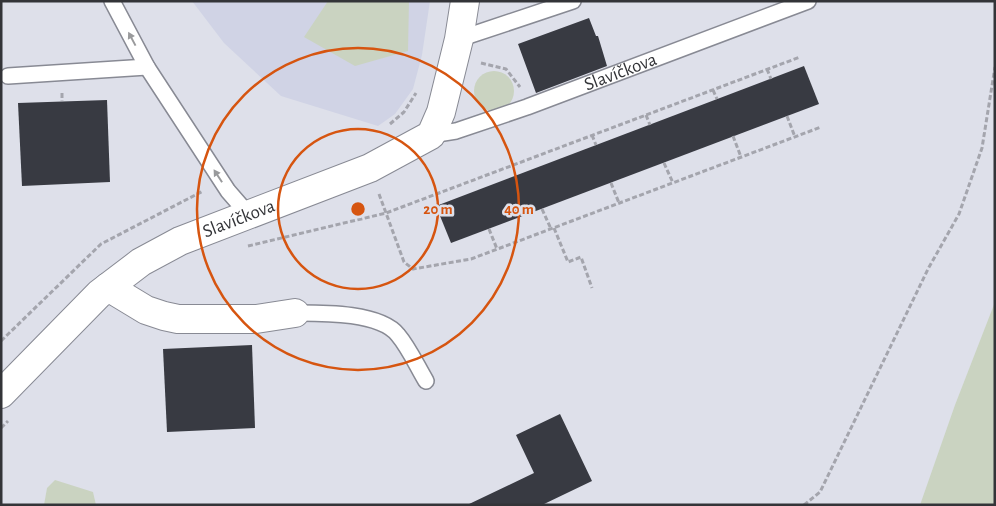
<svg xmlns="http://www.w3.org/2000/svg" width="996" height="506" viewBox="0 0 996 506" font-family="'Alegreya Sans',sans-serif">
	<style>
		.built { fill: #d0d3e5 }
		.green { fill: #cad3c1 }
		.building { fill: #383a42 }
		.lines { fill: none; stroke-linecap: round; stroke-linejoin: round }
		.lane-casing { stroke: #888a94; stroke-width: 18 }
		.street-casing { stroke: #888a94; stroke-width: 30 }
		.path { stroke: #a4a5ad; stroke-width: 3; stroke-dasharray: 5 2.5; stroke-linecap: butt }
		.lane { stroke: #fff; stroke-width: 15 }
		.street { stroke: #fff; stroke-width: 28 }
		.oneway { fill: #999a9c }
		.ring { fill: none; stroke: #d65510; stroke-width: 2.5 }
		.labels { text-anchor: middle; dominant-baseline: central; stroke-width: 5; stroke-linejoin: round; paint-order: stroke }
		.street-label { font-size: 19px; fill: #333438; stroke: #dee0ea }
		.centre { fill: #d65510; stroke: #dee0ea; stroke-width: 2.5 }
		.ring-label { font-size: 15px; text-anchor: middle; font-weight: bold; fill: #d65510; stroke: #dee0ea; stroke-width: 5; stroke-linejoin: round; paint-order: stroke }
	</style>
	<rect width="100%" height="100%" fill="#dee0ea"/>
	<polygon class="built" points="192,1 430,1 422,55 413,89 395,114 378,126 281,96 224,43"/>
	<g class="green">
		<polygon points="328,1 409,1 408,51 355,66 304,37"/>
		<circle cx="494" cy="91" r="20"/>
		<polygon points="995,302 995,505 920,505 955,405"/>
		<polygon points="55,480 93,492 96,505 44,505 47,488"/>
	</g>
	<g class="building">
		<polygon points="589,18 596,36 598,36 607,66 536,93 518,44"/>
		<polygon points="804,66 819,104 451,243 436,206"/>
		<polygon points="107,100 110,182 22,186 18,103"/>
		<polygon points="252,345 255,428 167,432 163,349"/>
		<polygon points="560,414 592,481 542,505 467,505 534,473 516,435"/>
	</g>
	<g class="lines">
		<g class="lane-casing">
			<g id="lane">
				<polyline points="112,1 147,67 228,191 248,214"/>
				<polyline points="459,39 573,1"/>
				<polyline points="8,76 147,67"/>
				<path id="s1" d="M431,135L456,131L527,107L808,1"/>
				<path d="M295,313C321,313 380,312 398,335C409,348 417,366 426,381"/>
			</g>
		</g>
		<g class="street-casing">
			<g id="street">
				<polyline points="108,287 146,310 164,316 178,319 256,319 295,313"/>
				<path id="s2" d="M1,394L99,294L141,262L180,241L370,168L431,135L441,112L459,39L465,1"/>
			</g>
		</g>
		<g class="path">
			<polyline points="481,63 506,69 520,87"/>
			<polyline points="767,69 771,79"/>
			<polyline points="713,90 717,99"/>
			<polyline points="62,93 62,101"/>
			<polyline points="646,115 650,125"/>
			<polyline points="787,116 795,137"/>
			<polyline points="390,124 404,112 416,93"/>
			<polyline points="592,135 596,145"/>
			<polyline points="733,136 741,157"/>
			<polyline points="664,163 673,183"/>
			<polyline points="611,183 619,203"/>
			<polyline points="379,194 404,262 413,269 471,259 821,127"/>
			<polyline points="542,209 551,229"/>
			<polyline points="554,228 568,262 581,257 592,288"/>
			<polyline points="489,229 497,249"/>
			<polyline points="248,246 386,213 800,57"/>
			<polyline points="1,341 101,244 203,191"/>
			<polyline points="1,428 8,421"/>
			<polyline points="804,505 820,492 928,269 959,214 982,148 995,67"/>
		</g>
		<use href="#lane" class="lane"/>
		<use href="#street" class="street"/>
	</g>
	<defs><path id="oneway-solid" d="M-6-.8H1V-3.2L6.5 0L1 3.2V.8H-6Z" transform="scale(1.25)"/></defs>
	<g class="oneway">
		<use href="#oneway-solid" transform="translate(132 39) rotate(-118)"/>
		<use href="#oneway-solid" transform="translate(218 176) rotate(-123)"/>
	</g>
	<g class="ring">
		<circle cx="358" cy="209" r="80"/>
		<circle cx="358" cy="209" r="161"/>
	</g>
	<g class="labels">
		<g class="street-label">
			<text stroke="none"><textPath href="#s1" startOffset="200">Slavíčkova</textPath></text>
			<text stroke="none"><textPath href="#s2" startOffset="300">Slavíčkova</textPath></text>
		</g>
	</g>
	<circle cx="358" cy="209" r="8" class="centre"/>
	<g class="ring-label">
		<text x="438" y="214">20 m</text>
		<text x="519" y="214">40 m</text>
	</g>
	<rect width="996" height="506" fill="none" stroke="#333438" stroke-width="5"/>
</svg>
